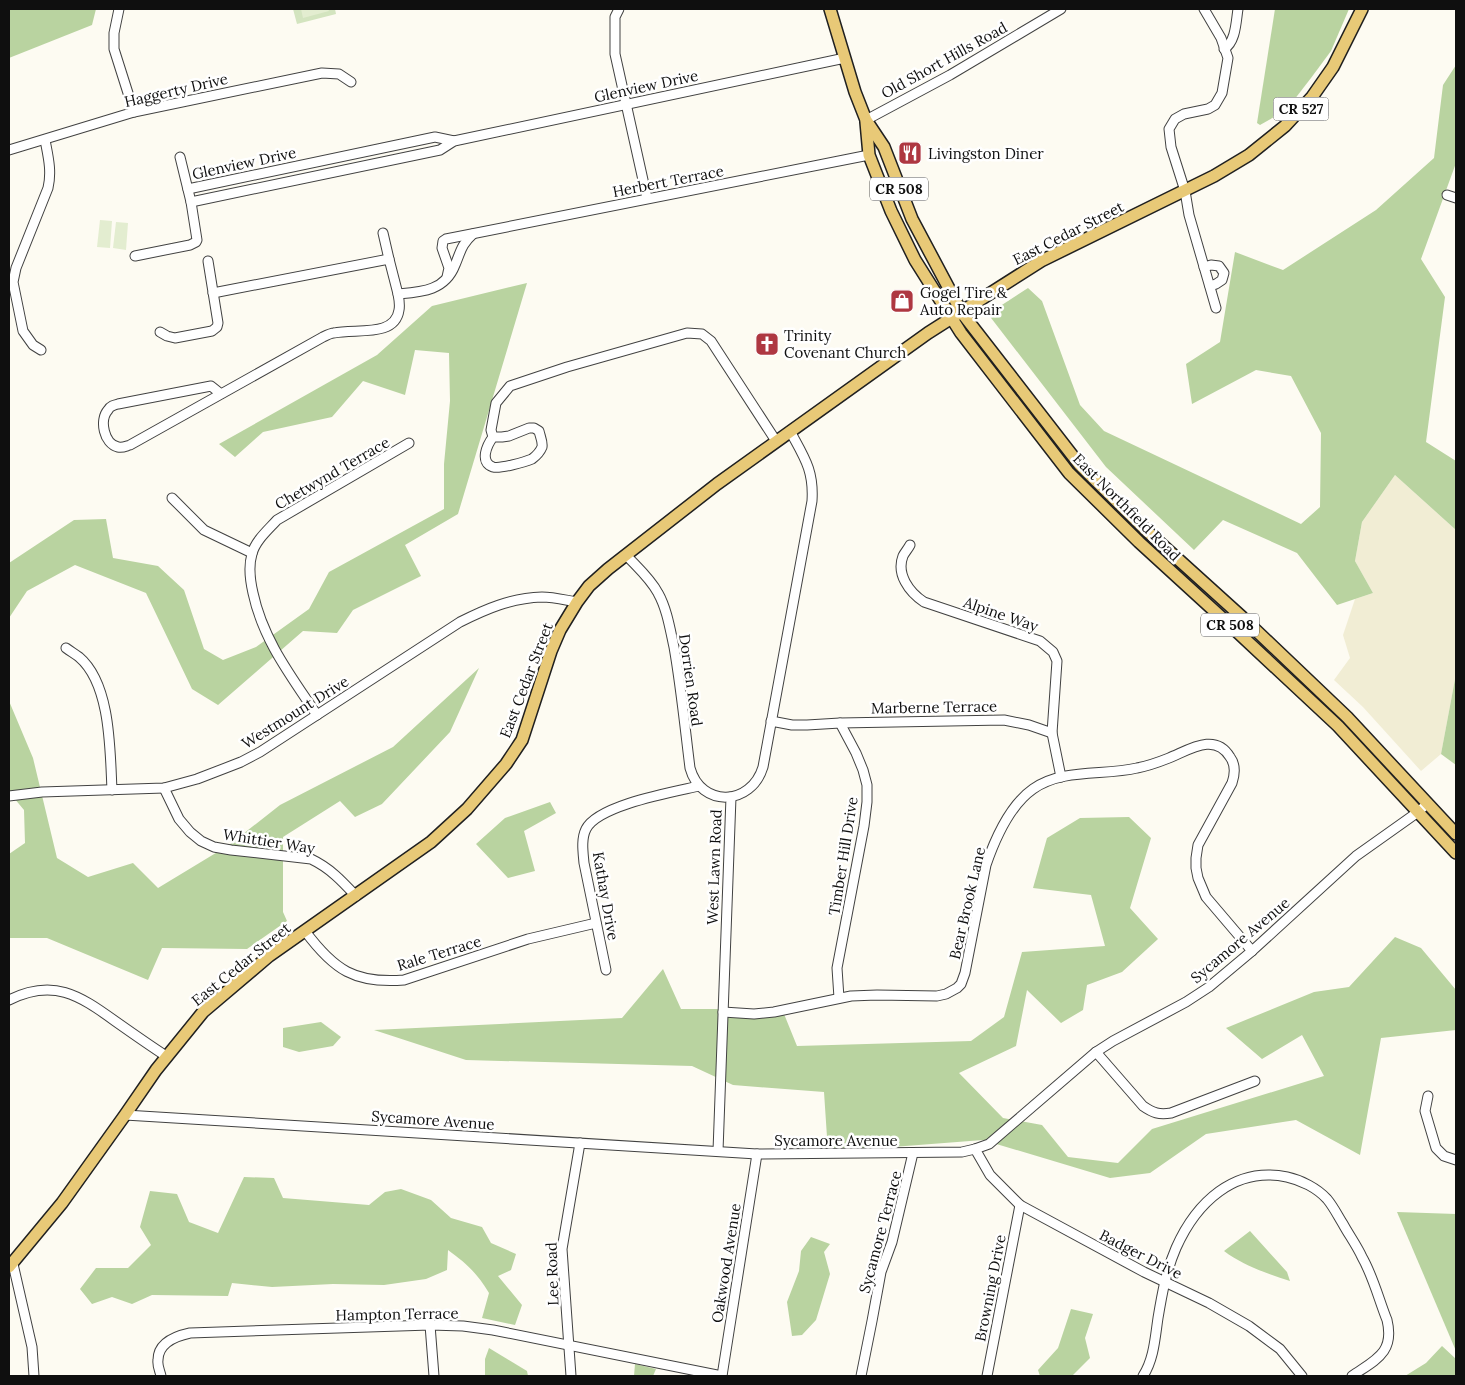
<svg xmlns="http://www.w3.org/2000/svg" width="1465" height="1385" viewBox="0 0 1465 1385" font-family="Lora,serif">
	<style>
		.farmland { fill: #f1edd4 }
		.green { fill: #d3e4bf }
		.forest { fill: #b9d3a0 }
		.pitch { fill: #e3edd0 }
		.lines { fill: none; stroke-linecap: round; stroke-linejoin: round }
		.minor-casing { stroke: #424242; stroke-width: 11 }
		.major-casing { stroke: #202020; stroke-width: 14 }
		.minor { stroke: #fff; stroke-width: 9 }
		.major { stroke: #e8c977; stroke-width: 11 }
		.labels { text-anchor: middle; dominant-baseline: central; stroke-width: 5; stroke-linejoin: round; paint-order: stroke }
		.shield { fill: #fff; stroke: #575757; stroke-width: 1 }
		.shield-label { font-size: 14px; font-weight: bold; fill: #0f0f0f }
		.street-label { font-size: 15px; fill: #0f0f0f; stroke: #fff }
		.poi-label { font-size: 15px; fill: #0f0f0f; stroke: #fff; text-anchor: start }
	</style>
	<rect width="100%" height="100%" fill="#fdfbf2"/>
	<polygon class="farmland" points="1395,475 1456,530 1456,674 1441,754 1421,771 1363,707 1334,680 1350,658 1343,635 1355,599 1373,593 1355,561 1362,522"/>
	<polygon class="green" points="293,9 335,9 336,14 297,24"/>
	<g class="forest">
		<polygon points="9,9 96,9 92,25 9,58"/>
		<polygon points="1275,9 1349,9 1331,51 1311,78 1294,100 1274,117 1260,125 1257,123"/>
		<polygon points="1456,65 1456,163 1421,259 1445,297 1426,442 1456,461 1456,530 1395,475 1362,522 1355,561 1373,593 1337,605 1297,553 1223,520 1194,550 1106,467 988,314 1028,288 1042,301 1080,405 1104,431 1301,524 1320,507 1321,433 1291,376 1256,370 1192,404 1186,364 1220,342 1235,252 1283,270 1376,210 1434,158 1443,85"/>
		<polygon points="527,283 458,514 405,545 421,576 353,610 337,633 303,631 218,705 192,689 146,593 75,565 27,591 9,618 9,563 74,520 106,519 113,558 158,566 184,590 204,649 223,660 256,647 309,609 329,572 444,509 444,464 450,401 449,353 415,350 405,395 363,381 332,417 263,432 235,457 219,444 377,355 432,306"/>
		<polygon points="479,668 450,732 382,804 355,817 340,801 283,837 283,912 287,921 247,949 162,948 148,980 47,938 9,938 9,854 25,843 24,810 9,792 9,701 33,758 57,858 88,877 133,863 158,888 229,845 280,805 393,747"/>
		<polygon points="1456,674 1456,765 1441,754"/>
		<polygon points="550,802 556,813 524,831 535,871 508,878 476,844 505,818"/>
		<polygon points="1129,817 1151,838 1130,908 1158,939 1122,972 1087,985 1083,1010 1061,1023 1027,990 1016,1046 959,1073 1003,1118 1042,1125 1068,1157 1118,1163 1152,1129 1324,1076 1302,1035 1262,1059 1226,1028 1314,992 1349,987 1395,937 1421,948 1456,990 1456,1030 1381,1038 1360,1155 1296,1120 1206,1134 1150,1173 1110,1178 983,1140 828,1152 824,1092 733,1085 692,1066 466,1060 374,1030 622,1018 663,969 681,1009 782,1009 797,1046 971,1041 1004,1017 1022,952 1105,946 1091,895 1033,888 1047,838 1080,818"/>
		<polygon points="321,1022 341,1037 333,1046 299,1052 283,1047 283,1028"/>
		<path d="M244,1177L274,1178L283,1198L369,1205L385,1192L401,1189L431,1200L451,1218L482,1227L491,1243L516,1254L511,1270L498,1276L522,1305L515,1325L482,1318L489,1293C477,1273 467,1264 448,1250L447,1270L426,1279L384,1285L333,1284L272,1287L232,1283L228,1296L152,1295L132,1304L112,1297L92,1304L80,1289L96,1268H128L151,1245L140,1227L150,1191L177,1194L189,1222L218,1233Z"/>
		<polygon points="1397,1212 1456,1214 1456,1351"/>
		<path d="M1250,1231L1287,1272L1290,1281C1266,1273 1244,1266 1224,1251Z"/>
		<polygon points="811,1237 830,1244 824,1252 830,1274 816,1320 802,1335 792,1336 787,1302 799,1271 801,1251"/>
		<polygon points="1071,1309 1093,1314 1085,1338 1090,1358 1072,1376 1040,1376 1038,1370 1058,1348"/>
		<polygon points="1442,1346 1456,1359 1455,1375 1405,1376 1426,1363"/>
		<polygon points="489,1348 527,1371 528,1376 485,1376 485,1359"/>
		<polygon points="635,1364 656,1369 653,1376 634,1376"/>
	</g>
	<g class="pitch">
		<polygon points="301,9 328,9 329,11 303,18"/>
		<polygon points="100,220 112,221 110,248 97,247"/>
		<polygon points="116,222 128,223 126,250 113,248"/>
	</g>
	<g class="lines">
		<g class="minor-casing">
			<g id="minor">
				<polyline points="119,9 114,33 114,49 134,112"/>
				<polyline points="619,9 615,17 615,54 647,198"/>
				<polyline points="1204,9 1221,38 1228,58 1222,93 1215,105 1208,109 1184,114 1175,119 1169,129 1171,147 1185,191 1189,215 1216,308"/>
				<path d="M1224,49C1236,42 1236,21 1238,9"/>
				<polyline points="866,120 950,75 1061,9"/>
				<polyline points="9,150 134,112 322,73 339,74 351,82"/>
				<polyline points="188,189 435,137 454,141"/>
				<polyline points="1447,195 1456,198"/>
				<polyline points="191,202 440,150 454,141 845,58"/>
				<polyline points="383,233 389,259"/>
				<polyline points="135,256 190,245 196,242 197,240 191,202 180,157"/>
				<polyline points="1204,267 1211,265 1219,266 1224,273 1222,280 1216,284 1210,286"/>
				<polyline points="447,277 449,268 442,248 443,241 446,239 869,155"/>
				<path d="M213,293L389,259L398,294C421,292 445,291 455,265C461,251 461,245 473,234"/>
				<polyline points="160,332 167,336 175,338 212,331 217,327 218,323 208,261"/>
				<path d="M41,350L33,345L23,331L13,282L16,268L48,188C52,171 48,156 45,140"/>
				<path d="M221,394L211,386L118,404C114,405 110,406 108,410C99,420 104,444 118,447C123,448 126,446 130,445L323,337C327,335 331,333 334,333C355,328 395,338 399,310C400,305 399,299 398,294"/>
				<path d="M493,437H502L509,436L529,428H534L539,431C540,436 543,442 542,447C540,452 536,456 532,459C525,462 500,469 493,467C479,462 487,445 493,437L491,430L496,403L510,386L567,367L687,333L702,334L711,341L776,441"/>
				<polyline points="172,498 204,530 252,553"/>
				<path d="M910,545C908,549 905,552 903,556C896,574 909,592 924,602L1040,641L1053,652L1057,661L1052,733L1061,777"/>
				<path d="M626,555C637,567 650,578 658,593C667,609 670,629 674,647C681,687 685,728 690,768C701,808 751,806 763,767L812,501C814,470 804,457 790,431"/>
				<path d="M66,648C70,651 75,654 79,657C111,684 110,751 112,790"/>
				<path d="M317,715C291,676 263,640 253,593C250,580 248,567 252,554C255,541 268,530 277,520L409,443"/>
				<polyline points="771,721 792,725 807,725 840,723 1004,720 1029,725 1052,733"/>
				<path d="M164,788L179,819L190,832L201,841L214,847L231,850L311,859C330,868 342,881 356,896"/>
				<path d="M9,796L42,792L164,788L197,779L241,762L260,752L460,622C486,609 511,598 542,597C553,597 565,600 577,602"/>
				<path d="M305,931C334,970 355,984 404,980L528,939L596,923"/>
				<path d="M606,970L584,863C583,852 581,839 586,829C598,805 673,792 699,786"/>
				<polyline points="839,998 837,968 864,826 867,802 867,785 863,770 856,753 840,723"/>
				<path d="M9,1000C53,978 79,995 115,1021C132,1033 149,1045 166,1056"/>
				<path d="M723,1012L754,1014L774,1012L851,996L877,995L937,996L946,994L957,988L961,984L965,973L986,865C995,839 1010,805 1033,789C1063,768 1103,776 1137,768C1148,766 1159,762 1169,758C1189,750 1215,732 1230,757C1236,765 1235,774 1232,783L1198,845L1196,858V868L1198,878L1206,897L1252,951"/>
				<path d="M1096,1052L1143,1106C1153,1113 1159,1115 1171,1113L1255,1081"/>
				<polyline points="1428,1096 1425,1111 1436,1148 1444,1156 1456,1160"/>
				<polyline points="125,1115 757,1154 962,1152 975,1149 989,1144 1096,1052 1113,1041 1186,1002 1209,987 1252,951 1356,856 1418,812 1428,803"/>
				<polyline points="975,1149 990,1175 1020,1205 1144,1272 1209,1303 1249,1326 1280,1349 1302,1376"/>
				<polyline points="718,1151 731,797"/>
				<polyline points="13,1264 32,1347 34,1376"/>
				<polyline points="430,1325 434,1376"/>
				<path d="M161,1376C160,1371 157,1366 158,1360C158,1343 176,1336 190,1333L430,1325L463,1326L493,1330L722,1376"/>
				<polyline points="571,1376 562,1249 580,1143"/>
				<polyline points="722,1376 757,1154"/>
				<polyline points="861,1376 872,1321 881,1272 892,1242 913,1153"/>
				<polyline points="987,1376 1020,1205"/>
				<path d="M1143,1376C1154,1359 1155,1338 1158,1318C1162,1294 1166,1271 1176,1248C1196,1203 1234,1166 1287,1177C1301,1180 1317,1188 1327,1199C1333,1206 1338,1216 1343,1224C1349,1235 1357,1246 1362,1257C1373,1276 1379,1300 1387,1320C1395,1353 1375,1360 1352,1376"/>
			</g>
		</g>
		<g class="major-casing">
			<g id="major">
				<polyline points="830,9 855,92 866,120 884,147 912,219 962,313 1079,464 1148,532 1242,617 1347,717 1456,834"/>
				<polyline points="866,122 869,155 891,211 915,260 961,333 1069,473 1139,542 1232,627 1338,726 1456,853"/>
				<polyline points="9,1267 62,1203 125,1115 156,1070 203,1012 269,956 431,842 467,809 506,764 522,740 551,651 560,630 577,602 589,586 608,569 717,484 928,333 1041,261 1214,176 1249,155 1285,126 1312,97 1333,67 1362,9"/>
			</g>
		</g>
		<use href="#minor" class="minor"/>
		<use href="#major" class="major"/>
	</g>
	<defs>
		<g id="restaurant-square" transform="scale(1.25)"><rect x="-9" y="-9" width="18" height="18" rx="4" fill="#ae3741" stroke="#fff"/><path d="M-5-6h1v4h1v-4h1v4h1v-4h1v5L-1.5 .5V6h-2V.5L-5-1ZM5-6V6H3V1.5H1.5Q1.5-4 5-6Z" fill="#fff"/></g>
		<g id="shop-square" transform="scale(1.25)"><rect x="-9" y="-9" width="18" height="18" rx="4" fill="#ae3741" stroke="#fff"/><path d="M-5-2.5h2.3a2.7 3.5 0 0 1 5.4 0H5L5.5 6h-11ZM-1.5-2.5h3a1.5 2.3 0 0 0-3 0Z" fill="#fff"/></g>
		<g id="church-square" transform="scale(1.25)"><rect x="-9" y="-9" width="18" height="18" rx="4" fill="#ae3741" stroke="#fff"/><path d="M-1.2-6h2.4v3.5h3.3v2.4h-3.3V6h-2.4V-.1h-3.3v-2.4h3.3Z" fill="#fff"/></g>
	</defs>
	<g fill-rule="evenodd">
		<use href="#restaurant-square" x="910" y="153"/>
		<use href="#shop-square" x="902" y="301"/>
		<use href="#church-square" x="767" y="344"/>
	</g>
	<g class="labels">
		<g class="shield">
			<rect x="1273.5" y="97.5" width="55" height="23" rx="4"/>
			<rect x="870" y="177.5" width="58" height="23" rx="4"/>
			<rect x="1201" y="613.5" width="58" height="23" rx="4"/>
		</g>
		<g class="shield-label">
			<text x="1301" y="109">CR 527</text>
			<text x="899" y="189">CR 508</text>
			<text x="1230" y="625">CR 508</text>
		</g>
		<g class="street-label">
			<text transform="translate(944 60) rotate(-29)">Old Short Hills Road</text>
			<text transform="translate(646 86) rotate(-12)">Glenview Drive</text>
			<text transform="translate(176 90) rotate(-13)">Haggerty Drive</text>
			<text transform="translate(244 163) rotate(-12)">Glenview Drive</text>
			<text transform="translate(668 181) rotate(-11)">Herbert Terrace</text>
			<text transform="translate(1068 233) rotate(-27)">East Cedar Street</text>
			<text transform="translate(332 473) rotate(-30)">Chetwynd Terrace</text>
			<text transform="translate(1127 507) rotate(45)">East Northfield Road</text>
			<text transform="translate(1001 614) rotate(19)">Alpine Way</text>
			<text transform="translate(526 680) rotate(-69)">East Cedar Street</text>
			<text transform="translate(691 680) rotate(82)">Dorrien Road</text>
			<text transform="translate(934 707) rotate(-1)">Marberne Terrace</text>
			<text transform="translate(295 712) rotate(-32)">Westmount Drive</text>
			<text transform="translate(269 841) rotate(9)">Whittier Way</text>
			<text transform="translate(843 856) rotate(-81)">Timber Hill Drive</text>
			<text transform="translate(714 867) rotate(-88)">West Lawn Road</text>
			<text transform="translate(606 896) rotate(80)">Kathay Drive</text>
			<text transform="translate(967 903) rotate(-77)">Bear Brook Lane</text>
			<text transform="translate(1240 940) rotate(-40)">Sycamore Avenue</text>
			<text transform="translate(439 953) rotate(-17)">Rale Terrace</text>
			<text transform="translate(241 964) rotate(-39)">East Cedar Street</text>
			<text transform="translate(433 1120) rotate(4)">Sycamore Avenue</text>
			<text x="836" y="1140">Sycamore Avenue</text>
			<text transform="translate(880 1232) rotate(-75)">Sycamore Terrace</text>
			<text transform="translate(1141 1254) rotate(27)">Badger Drive</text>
			<text transform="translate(726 1263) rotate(-81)">Oakwood Avenue</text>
			<text transform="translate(552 1274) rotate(-92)">Lee Road</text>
			<text transform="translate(990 1288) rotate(-79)">Browning Drive</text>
			<text transform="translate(397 1314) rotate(-1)">Hampton Terrace</text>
		</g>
		<g class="poi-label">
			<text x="928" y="153">Livingston Diner</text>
			<text x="920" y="292">Gogel Tire &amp;<tspan x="920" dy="17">Auto Repair</tspan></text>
			<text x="784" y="335">Trinity<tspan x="784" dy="17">Covenant Church</tspan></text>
		</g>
	</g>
	<rect width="1465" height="1385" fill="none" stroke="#0f0f0f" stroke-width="20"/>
</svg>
